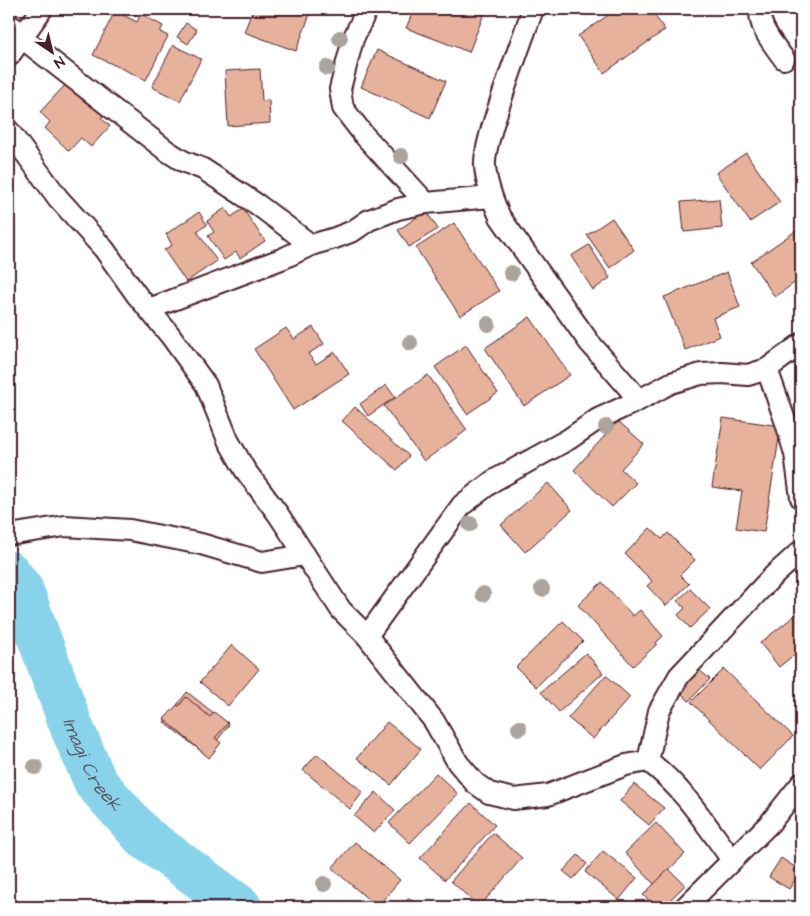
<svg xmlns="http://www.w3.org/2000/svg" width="810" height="916" viewBox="0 0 810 916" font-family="'Architects Daughter',sans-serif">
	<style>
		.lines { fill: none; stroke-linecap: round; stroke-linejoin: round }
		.river { stroke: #89d3ea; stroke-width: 44 }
		.building { fill: #e7b29c; stroke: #4a1f2b }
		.minor-casing { stroke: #4a1f2b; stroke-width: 24 }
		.minor { stroke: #fff; stroke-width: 20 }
		.tree { fill: #aba39d }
		.labels { text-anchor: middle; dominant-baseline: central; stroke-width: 5; stroke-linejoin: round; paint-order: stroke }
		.water-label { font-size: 19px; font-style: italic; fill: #5d5564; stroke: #fff }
	</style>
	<rect width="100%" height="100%" fill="#fff"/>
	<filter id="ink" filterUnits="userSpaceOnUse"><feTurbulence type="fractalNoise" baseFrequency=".02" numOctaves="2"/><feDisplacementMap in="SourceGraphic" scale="10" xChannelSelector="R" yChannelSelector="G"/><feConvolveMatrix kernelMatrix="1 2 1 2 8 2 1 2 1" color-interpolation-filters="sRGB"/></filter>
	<g filter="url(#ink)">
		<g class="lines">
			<path class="river" id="s1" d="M9,573L22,591L72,728L96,783L144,837L240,907"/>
		</g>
		<g class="building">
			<polygon points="117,9 138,9 136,15"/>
			<polygon points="253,9 312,9 296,51 244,32"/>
			<polygon points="414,9 486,9 469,52 406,28"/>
			<polygon points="617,9 650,9 665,30 604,73 578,36"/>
			<polygon points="115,11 137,22 141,14 163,26 160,32 168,36 146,80 93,55"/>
			<polygon points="186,23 197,30 188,44 177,37"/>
			<polygon points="173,45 201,59 180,101 152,87"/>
			<polygon points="377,50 446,81 430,118 361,87"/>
			<polygon points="260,69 262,101 269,100 270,123 228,126 225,71"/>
			<polygon points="66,84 86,103 91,99 106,113 101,118 110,126 91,147 81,138 69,151 45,128 50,122 40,112"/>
			<polygon points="746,153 780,202 750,222 716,173"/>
			<polygon points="719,199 722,228 684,232 681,202"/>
			<polygon points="225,208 231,217 243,209 265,241 240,258 236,252 224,260 208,236 214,232 207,221"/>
			<polygon points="426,211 438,229 409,247 398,230"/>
			<polygon points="199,212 207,225 197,231 217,261 186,282 164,250 172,245 166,234"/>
			<polygon points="612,218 634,250 610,268 587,235"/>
			<polygon points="454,223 499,291 460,316 416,248"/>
			<polygon points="797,230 801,236 801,278 775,297 751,262"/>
			<polygon points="589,245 610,278 593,290 571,256"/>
			<polygon points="727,272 740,307 713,318 720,336 685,350 664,297"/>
			<polygon points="530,317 570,375 524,406 485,348"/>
			<polygon points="313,327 324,344 308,354 316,364 335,352 349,374 293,410 254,349 286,328 294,339"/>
			<polygon points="466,345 498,393 467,414 435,367"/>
			<polygon points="428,375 467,430 424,461 384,406"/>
			<polygon points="386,385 395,397 368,416 360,404"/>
			<polygon points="355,407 409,456 397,470 342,421"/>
			<polygon points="723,418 781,426 764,532 736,528 742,491 712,487"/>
			<polygon points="618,421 644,444 621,469 636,483 612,507 574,470"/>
			<polygon points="548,483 572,510 525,552 501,525"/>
			<polygon points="650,528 662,539 668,533 695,560 680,575 689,584 666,606 647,586 652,581 625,554"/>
			<polygon points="602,582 633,616 640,610 663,636 656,643 657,644 633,666 578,605"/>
			<polygon points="690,589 710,609 690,628 678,615 685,608 677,601"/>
			<polygon points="798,613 801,617 801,649 779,667 760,643"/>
			<polygon points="563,621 583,641 536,687 516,667"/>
			<polygon points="232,645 259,669 228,706 200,682"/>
			<polygon points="586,653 603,673 559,712 541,692"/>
			<polygon points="698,669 710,679 689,701 678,690"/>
			<polygon points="724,669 793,736 760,770 691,702"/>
			<polygon points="606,675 630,697 593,739 568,718"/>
			<polygon points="187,692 229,725 206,755 164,722"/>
			<polygon points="186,697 210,717 214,712 228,723 215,738 221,743 209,758 164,719 177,705 179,706"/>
			<polygon points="387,722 421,749 391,785 357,758"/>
			<polygon points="317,754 363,792 350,809 303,770"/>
			<polygon points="436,773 458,794 410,843 389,823"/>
			<polygon points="634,784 664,808 649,825 620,801"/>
			<polygon points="376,792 395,810 374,833 354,816"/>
			<polygon points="471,803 495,825 445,880 420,858"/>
			<polygon points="656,823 685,854 654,884 625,853"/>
			<polygon points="493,833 522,858 479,907 451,881"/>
			<polygon points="355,842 400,880 377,907 332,868"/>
			<polygon points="603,851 637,878 619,900 585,872"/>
			<polygon points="578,855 587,864 573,879 563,871"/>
			<polygon points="781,858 801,871 789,889 769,877"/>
			<polygon points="669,869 685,885 663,907 656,907 643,895"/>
			<polygon points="409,898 419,907 401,907"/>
		</g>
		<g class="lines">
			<g class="minor-casing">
				<g id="minor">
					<polyline points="367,9 353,39 340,89 343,108 363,134 426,203"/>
					<path d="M533,9C519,48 504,88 492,128C489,140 484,154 485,166C486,183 493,201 500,217L589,342L639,400"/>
					<path d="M761,9C756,25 775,46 784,59"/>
					<polyline points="9,25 25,34"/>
					<polyline points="22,38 167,151 183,161 203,169 258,205 311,245"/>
					<polyline points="9,56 42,9"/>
					<path d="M9,131L58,198L104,249L136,294L170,335L206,385L228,440L245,470L278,514L341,610L367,636L434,721L458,763L475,783L489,793L514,799L548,795L626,765L648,761C683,787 707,826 732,860"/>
					<polyline points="149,309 284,258 311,245 335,238 353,231 369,220 398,209 426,203 491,197"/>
					<polyline points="767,369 786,423 795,454 801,498"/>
					<polyline points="9,535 65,526 130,530 201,544 262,562 305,555"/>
					<polyline points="367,636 462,505 493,481 569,439 598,419 639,400 671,383 701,374 722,373 748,375 767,369 801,344"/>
					<polyline points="648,761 659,711 679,676 771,578 801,551"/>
					<polyline points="685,907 770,823 801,784"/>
				</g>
			</g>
			<use href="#minor" class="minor"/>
		</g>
		<g class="tree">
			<circle cx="340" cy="38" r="8"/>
			<circle cx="327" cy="68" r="8"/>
			<circle cx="401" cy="156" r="8"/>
			<circle cx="511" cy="273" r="8"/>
			<circle cx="488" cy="324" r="8"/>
			<circle cx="410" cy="343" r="8"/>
			<circle cx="606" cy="427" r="8"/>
			<circle cx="470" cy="524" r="8"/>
			<circle cx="542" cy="589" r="8"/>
			<circle cx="483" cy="594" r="8"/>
			<circle cx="519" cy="728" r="8"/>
			<circle cx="35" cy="767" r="8"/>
			<circle cx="324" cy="884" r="8"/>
		</g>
	</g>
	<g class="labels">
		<g class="water-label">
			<text stroke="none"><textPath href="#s1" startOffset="210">Imagi Creek</textPath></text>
		</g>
	</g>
	<rect width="810" height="916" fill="none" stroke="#fff" stroke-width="30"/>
	<rect x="15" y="15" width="780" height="886" fill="none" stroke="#4a1f2b" stroke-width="2" filter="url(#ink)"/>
	<g transform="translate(52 52) rotate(145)" stroke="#ffffff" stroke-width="4" paint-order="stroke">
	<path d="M0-4L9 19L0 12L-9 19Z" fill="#4a1f2b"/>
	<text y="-8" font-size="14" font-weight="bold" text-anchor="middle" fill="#4a1f2b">N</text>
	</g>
</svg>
